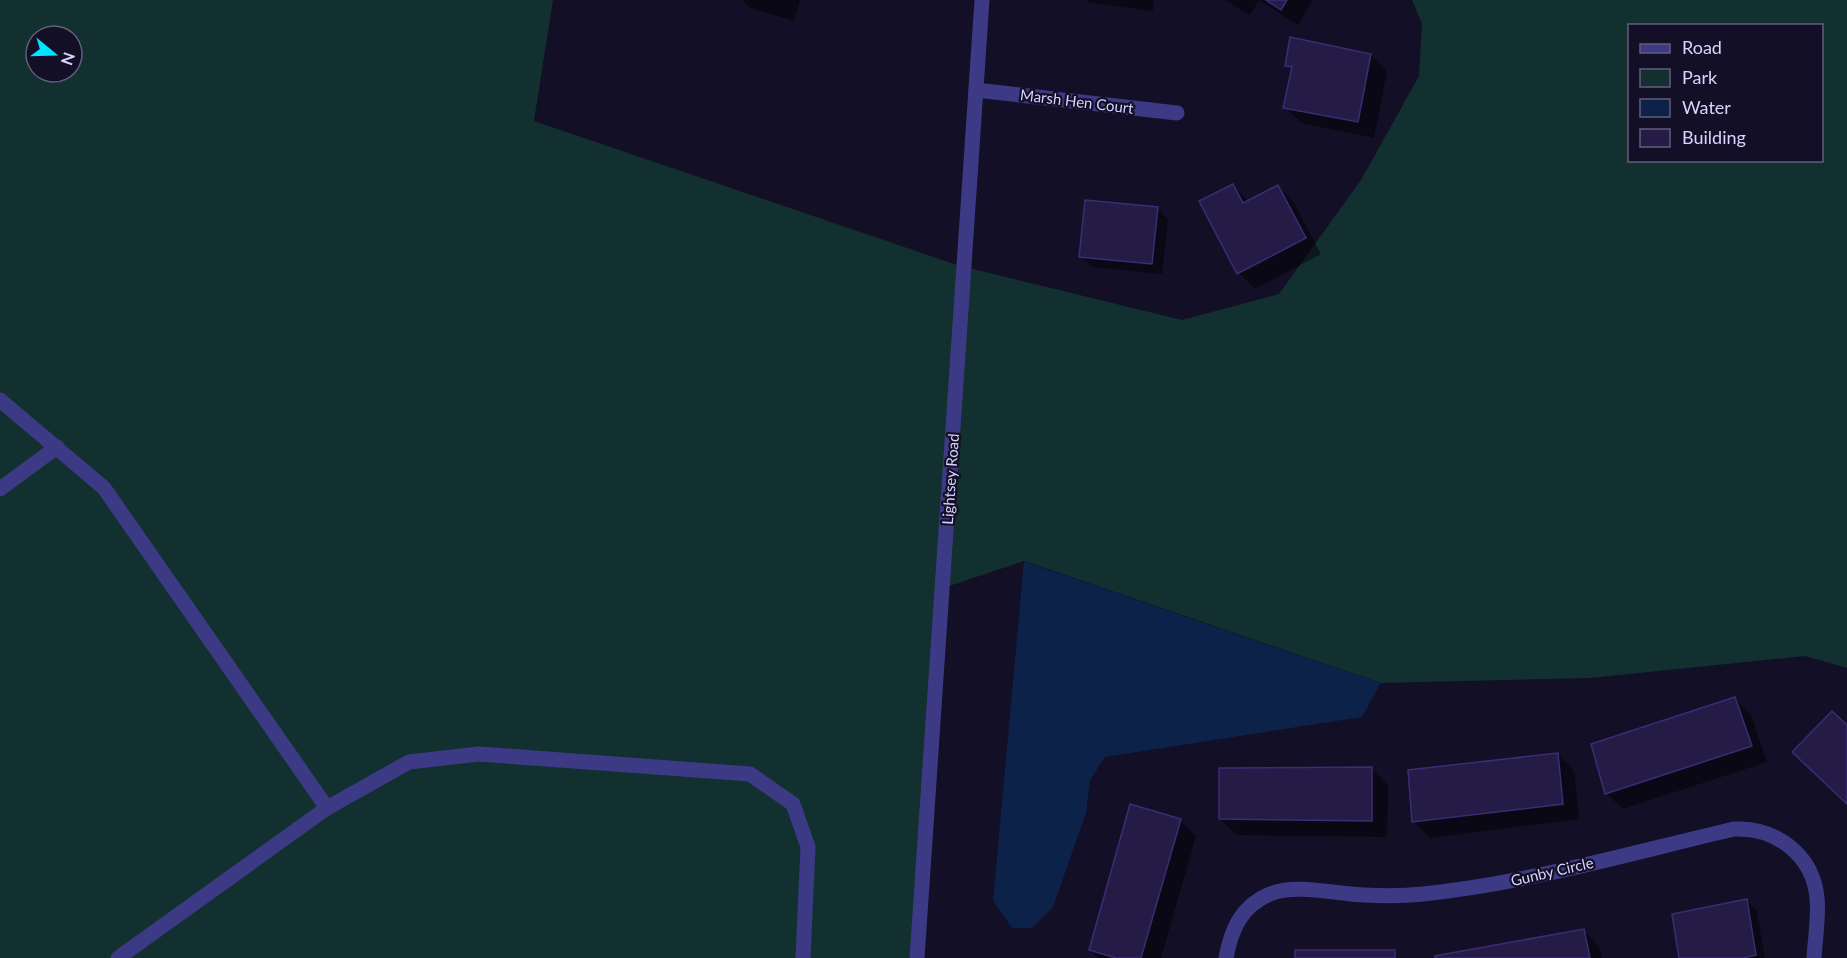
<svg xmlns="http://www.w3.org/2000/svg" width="1847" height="958" viewBox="0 0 1847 958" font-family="Lato,sans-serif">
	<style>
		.green { fill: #12302f; fill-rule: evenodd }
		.water { fill: #0c2248 }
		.shadow { fill: #0007 }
		.building { fill: #241b47; stroke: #3b2d73; stroke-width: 1.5 }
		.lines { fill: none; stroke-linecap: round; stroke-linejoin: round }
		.minor { stroke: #3d3a85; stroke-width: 15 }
		.labels { text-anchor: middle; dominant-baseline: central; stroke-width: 4.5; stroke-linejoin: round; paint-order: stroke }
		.street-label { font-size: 15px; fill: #d9d4ff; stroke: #130f26 }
	</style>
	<rect width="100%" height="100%" fill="#130f26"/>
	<path class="green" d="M0,0H553L534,121L957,265L1182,320L1279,294L1361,180L1419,76L1422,24L1412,0H1847V668L1805,656L1590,678L1381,683L1024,561L937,590L914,958H0ZM1630,26H1822V160H1630ZM36,36H72V72H36Z"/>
	<polygon class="water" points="1024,561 1031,564 1381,683 1362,717 1105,757 1090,780 1086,813 1053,907 1032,928 1012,928 993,901"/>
	<g class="shadow">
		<polygon points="742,0 800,0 794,21 750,8"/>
		<polygon points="1086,0 1154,0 1153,11 1088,2"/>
		<polygon points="1225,0 1259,0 1250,15"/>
		<polygon points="1259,0 1313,0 1298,25"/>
		<polygon points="1371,55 1387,71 1374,138 1301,123 1285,107 1293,72 1286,65"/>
		<polygon points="1233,186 1249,202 1278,186 1294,203 1321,254 1255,289 1239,273"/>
		<polygon points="1157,208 1168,219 1162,274 1092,267 1081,256"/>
		<polygon points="1735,699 1751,715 1767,762 1623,809 1606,793"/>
		<polygon points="1558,754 1574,771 1579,819 1430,838 1414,821"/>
		<polygon points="1372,769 1388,785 1387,837 1237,835 1220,819"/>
		<polygon points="1180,820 1196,836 1161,958 1098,958 1090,950"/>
		<polygon points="1746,900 1757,911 1765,958 1681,958"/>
		<polygon points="1584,931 1600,947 1602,958 1437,958"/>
	</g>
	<g class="building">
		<polygon points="1266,0 1287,0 1281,10"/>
		<polygon points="1290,37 1371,54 1358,122 1283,108 1292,67 1285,66"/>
		<polygon points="1233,184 1243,203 1278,185 1306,238 1237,274 1199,201"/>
		<polygon points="1085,200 1158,207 1152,264 1079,257"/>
		<polygon points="1735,697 1752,746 1605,794 1591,744"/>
		<polygon points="1832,711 1847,725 1847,804 1792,752"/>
		<polygon points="1558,753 1563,804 1412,822 1408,770"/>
		<polygon points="1372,767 1372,821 1219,819 1219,768"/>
		<polygon points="1130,804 1181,819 1141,958 1116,958 1089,950"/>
		<polygon points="1747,899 1756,955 1743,958 1679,958 1672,914"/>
		<polygon points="1584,929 1590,958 1435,958 1435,956"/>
		<rect x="1295" y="950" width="100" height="8"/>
	</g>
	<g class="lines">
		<g class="minor">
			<polyline points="976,90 1177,113"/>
			<polyline points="0,400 104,488 327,808"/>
			<polyline points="0,489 57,447"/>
			<polyline points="118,958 327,808 409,762 479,754 750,774 793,804 808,847 803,958"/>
			<polyline points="917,958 982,0"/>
			<path d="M1226,958C1231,930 1241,906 1270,894C1295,883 1336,894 1364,895C1383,896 1404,896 1423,894C1528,883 1631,853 1734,829C1776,827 1813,855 1817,898C1819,917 1815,939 1814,958"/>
		</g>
	</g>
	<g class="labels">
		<g class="street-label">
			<text transform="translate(1077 101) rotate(7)">Marsh Hen Court</text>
			<text transform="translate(950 479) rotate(-86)">Lightsey Road</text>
			<text transform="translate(1552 871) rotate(-13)">Gunby Circle</text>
		</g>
	</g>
	<rect x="1628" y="24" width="195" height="138" fill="#130f26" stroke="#625e7d" stroke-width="1.5"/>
	<rect x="1640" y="44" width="30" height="9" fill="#3d3a85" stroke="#625e7d" stroke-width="1.5"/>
	<text x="1682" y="54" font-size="18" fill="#d9d4ff">Road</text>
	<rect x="1640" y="69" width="30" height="18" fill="#12302f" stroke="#625e7d" stroke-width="1.5"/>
	<text x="1682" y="84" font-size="18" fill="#d9d4ff">Park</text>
	<rect x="1640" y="99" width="30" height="18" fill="#0c2248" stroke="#625e7d" stroke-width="1.5"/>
	<text x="1682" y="114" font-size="18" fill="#d9d4ff">Water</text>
	<rect x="1640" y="129" width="30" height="18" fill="#241b47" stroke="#625e7d" stroke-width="1.5"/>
	<text x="1682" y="144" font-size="18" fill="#d9d4ff">Building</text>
	<g transform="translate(54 54) rotate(109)"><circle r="28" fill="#130f26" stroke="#625e7d" stroke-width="1.5"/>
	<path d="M0-4.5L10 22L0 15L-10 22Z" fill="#00e5ff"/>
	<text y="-9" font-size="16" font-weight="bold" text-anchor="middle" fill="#d9d4ff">N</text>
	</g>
</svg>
